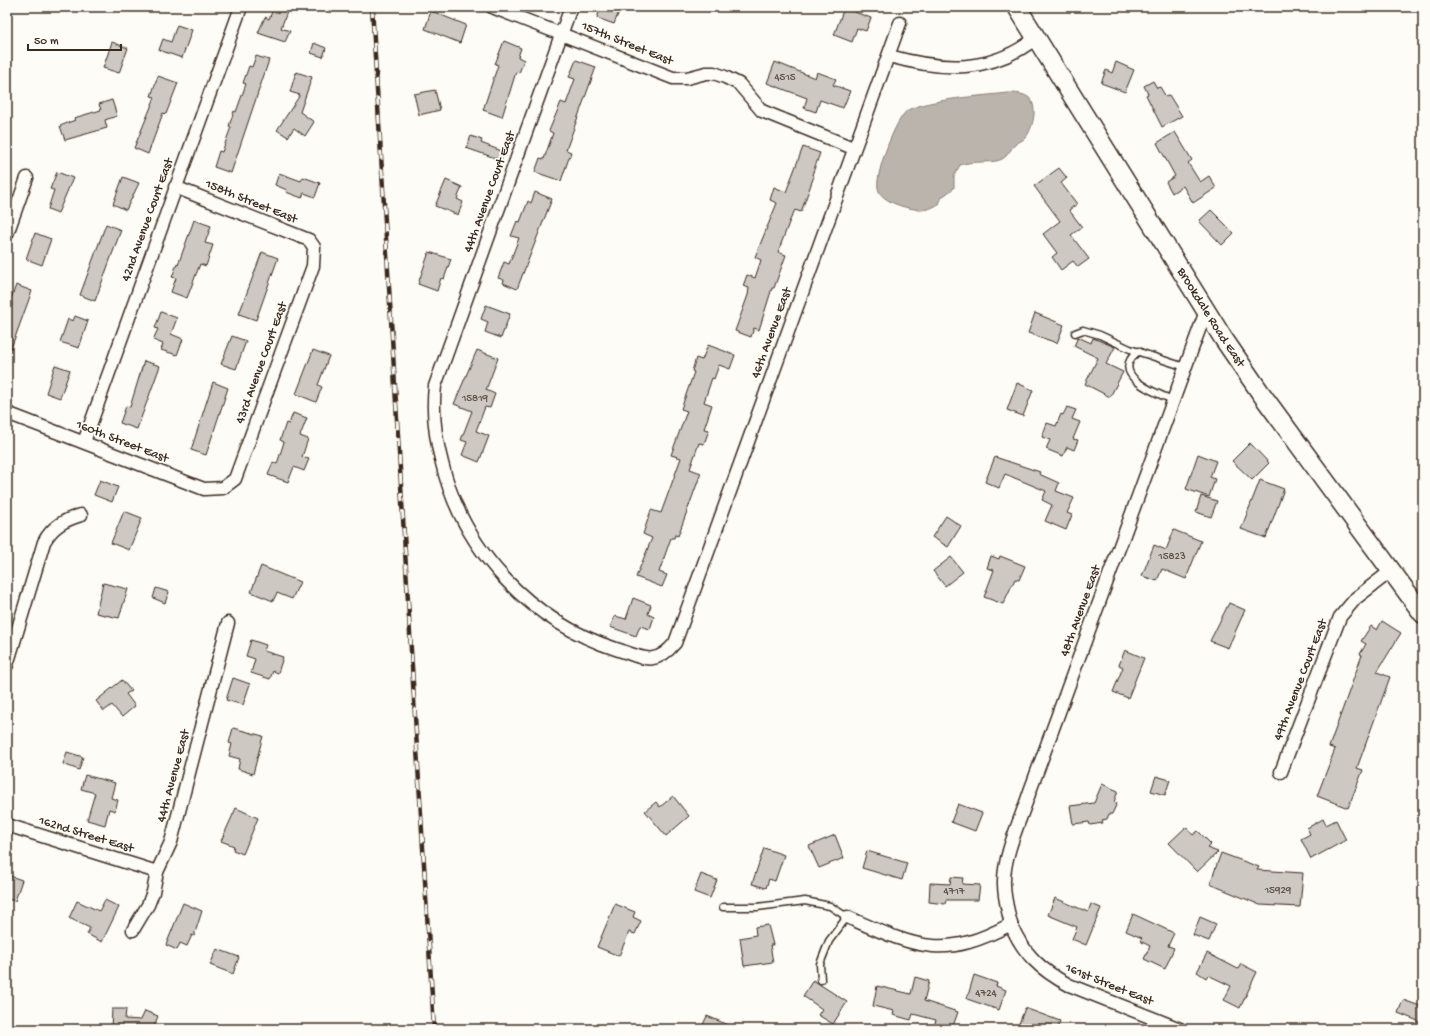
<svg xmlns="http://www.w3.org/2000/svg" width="1430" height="1036" viewBox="0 0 1430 1036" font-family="'Gochi Hand',sans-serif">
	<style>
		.water { fill: #bbb4ad; stroke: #887d74 }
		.building { fill: #cdc8c2; stroke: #3b2a1e }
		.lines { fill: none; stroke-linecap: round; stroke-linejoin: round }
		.service-casing { stroke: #3b2a1e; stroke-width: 9 }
		.minor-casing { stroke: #3b2a1e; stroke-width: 15 }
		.secondary-casing { stroke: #3b2a1e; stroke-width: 21 }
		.service { stroke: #fdfcf7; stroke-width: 6 }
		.minor { stroke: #fdfcf7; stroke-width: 12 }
		.secondary { stroke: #fdfcf7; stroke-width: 18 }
		.rail-casing { stroke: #3b2a1e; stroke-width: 4.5 }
		.rail { stroke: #fdfcf7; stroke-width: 3; stroke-dasharray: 9; stroke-linecap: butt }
		.labels { text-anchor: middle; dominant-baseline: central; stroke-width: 3.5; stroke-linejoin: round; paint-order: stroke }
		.number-label { font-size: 11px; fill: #605247 }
		.street-label { font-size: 13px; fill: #3b2a1e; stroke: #fdfcf7 }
	</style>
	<rect width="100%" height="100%" fill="#fdfcf7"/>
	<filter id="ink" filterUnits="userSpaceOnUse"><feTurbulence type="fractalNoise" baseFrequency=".025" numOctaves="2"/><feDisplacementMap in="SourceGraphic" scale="8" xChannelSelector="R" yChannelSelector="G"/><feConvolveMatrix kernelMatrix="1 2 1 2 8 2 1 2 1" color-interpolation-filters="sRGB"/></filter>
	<g filter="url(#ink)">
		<path class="water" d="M1007,93C1014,93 1022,93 1028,97C1039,105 1033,128 1026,137C1023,141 1017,142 1014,146C1009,151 1008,156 1002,159C994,164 972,160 960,165L954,176V188L942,197L939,204C935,206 932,208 928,209C915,212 880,203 878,188C875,174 896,117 908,110C930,99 982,96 1007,93Z"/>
		<g class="building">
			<polygon points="274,7 287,12 281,28 290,31 285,42 258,33 265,17 269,19"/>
			<polygon points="601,7 621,7 614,24 597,18"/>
			<polygon points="844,8 871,18 866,31 857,28 852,42 834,35"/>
			<polygon points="431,11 466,25 460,43 425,29"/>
			<polygon points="177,25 192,30 182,58 159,50 163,39 171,42"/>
			<polygon points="504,41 521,48 518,57 524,60 519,73 516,72 502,117 483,110 498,65 495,64"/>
			<polygon points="112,42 128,48 119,73 103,68"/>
			<polygon points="314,43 326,48 323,57 311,53"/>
			<polygon points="256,56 269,60 231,173 214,167 219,151 222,152 231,127 229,126 234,111 236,112 246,84 243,83 249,66 252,67"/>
			<polygon points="576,60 596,67 566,150 571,152 561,181 535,172 540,158 544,159 553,133 549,131 561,102 566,104 575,79 569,77"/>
			<polygon points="775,62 815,78 817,72 836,79 833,85 850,91 843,108 820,100 816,112 804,108 807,98 767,83"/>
			<polygon points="1116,62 1134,70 1125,92 1101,83 1106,70 1112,73"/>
			<polygon points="296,72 312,77 300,112 314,122 305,136 294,128 288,137 277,130 300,95 290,92"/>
			<polygon points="158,76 178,83 166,114 163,113 148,154 134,148 155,97 151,96"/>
			<polygon points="1153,81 1157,88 1160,87 1166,97 1169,95 1182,116 1162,127 1146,95 1148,94 1144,86"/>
			<polygon points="435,90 440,110 419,115 414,94"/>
			<polygon points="112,100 117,116 105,120 107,128 65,140 60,126 75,120 74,118 101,110 99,104"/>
			<polygon points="1175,132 1192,160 1188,163 1200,182 1209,176 1216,188 1193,203 1183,186 1172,193 1166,182 1175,176 1157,143"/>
			<polygon points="471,136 482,140 481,143 504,152 501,160 466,148"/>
			<polygon points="803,147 820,153 812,175 814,176 801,212 795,210 790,220 778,252 786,255 774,288 772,288 759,330 754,328 751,337 735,331 748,295 749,288 743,286 747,275 755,278 761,260 755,257 777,203 770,200 774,187 786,192"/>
			<polygon points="1059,168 1067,178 1061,183 1077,204 1069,210 1082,227 1071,235 1089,259 1078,267 1073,261 1061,270 1052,257 1057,253 1043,234 1060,221 1034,186"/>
			<polygon points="57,172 73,178 58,213 48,209 54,190 50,189"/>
			<polygon points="279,173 301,181 303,177 320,183 315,197 304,193 302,198 286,192 287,190 275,185"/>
			<polygon points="123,177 139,183 126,210 113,204"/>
			<polygon points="446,180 462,187 457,199 463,202 458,215 435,206"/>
			<polygon points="535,192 552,199 517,289 503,283 504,280 498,278 504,262 509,264 519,238 511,236 517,221 520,222 528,201 531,203"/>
			<polygon points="1211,210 1234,233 1222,245 1199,221"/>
			<polygon points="194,220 211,226 205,243 213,245 206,266 200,264 187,298 171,292 176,278 172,277 177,264 178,265"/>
			<polygon points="106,224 121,230 95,301 80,295"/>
			<polygon points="35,233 51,239 42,265 26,259"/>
			<polygon points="262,252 278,258 256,320 239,314"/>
			<polygon points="429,252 451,259 444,279 441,278 437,291 418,284"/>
			<polygon points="16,285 32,291 9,354 7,353 7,319 12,303 10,302"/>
			<polygon points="486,305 510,314 501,338 485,332 488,322 481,319"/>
			<polygon points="161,312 177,318 171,334 183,339 177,355 161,350 163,344 153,340 158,329 155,328"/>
			<polygon points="1035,313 1064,325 1057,343 1028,333"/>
			<polygon points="75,316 88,321 79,348 60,342 68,319 73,321"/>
			<polygon points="232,336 246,341 236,369 221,364"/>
			<polygon points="1078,337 1091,343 1093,338 1115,347 1106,364 1123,372 1110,397 1085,384 1098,358 1074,346"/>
			<polygon points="708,345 735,355 730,369 719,365 714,379 712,378 704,402 712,405 704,429 709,430 704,444 699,443 690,469 701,473 678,536 675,535 674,538 671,538 659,572 667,575 662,587 636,577 652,538 643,534 651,510 661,513 681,458 671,455 687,411 681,409 694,372 692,371 696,358 702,360"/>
			<polygon points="313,350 329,356 318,385 322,387 316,402 296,394"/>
			<polygon points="477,350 498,358 486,390 495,394 490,408 485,407 476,431 489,436 479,462 462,455 467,442 461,440 472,411 454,404"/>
			<polygon points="144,361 160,366 137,429 120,423 126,406 130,407"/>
			<polygon points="55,365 70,370 60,398 46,393"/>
			<polygon points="213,382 228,388 206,455 191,450"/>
			<polygon points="1017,383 1033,390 1023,416 1007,410"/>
			<polygon points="1067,407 1076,410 1072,419 1080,422 1073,439 1078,440 1074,450 1067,447 1063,456 1046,449 1050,440 1042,437 1047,423 1056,426 1061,414 1063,415"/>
			<polygon points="293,413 307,418 300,436 308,439 302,457 309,459 304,471 294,467 288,482 268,475 273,462 277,464 284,442 280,440 286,423 289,424"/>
			<polygon points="1250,443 1269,463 1252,480 1232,461"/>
			<polygon points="1198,454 1216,461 1210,477 1215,479 1209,497 1186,489"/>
			<polygon points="995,457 1040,472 1039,474 1059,483 1056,491 1074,498 1067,513 1072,515 1066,530 1045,521 1052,505 1042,500 1046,491 1005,474 999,488 985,482"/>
			<polygon points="100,480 118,487 112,502 94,495"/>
			<polygon points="1260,480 1284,489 1266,538 1241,529"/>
			<polygon points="1201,496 1217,501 1211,517 1196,512"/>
			<polygon points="124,511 142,518 129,550 111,543"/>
			<polygon points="946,516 961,526 948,547 932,537"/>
			<polygon points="1174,530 1201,541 1186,579 1162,569 1157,581 1142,576 1154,545 1166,550"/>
			<polygon points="991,556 999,559 1000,556 1025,566 1019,580 1015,579 1003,604 984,597 994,570 987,568"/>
			<polygon points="951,557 963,572 945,586 933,571"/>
			<polygon points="261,566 300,582 292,599 277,593 273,601 251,592"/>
			<polygon points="103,583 128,589 119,618 96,613"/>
			<polygon points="156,588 169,592 165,603 153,598"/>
			<polygon points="633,598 651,605 648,614 654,617 650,629 640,626 636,636 610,627 615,616 626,619"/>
			<polygon points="1229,603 1245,610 1228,648 1210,641"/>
			<polygon points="1382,621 1401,633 1377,672 1390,677 1357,768 1363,770 1348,808 1317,796 1335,749 1329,747 1362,655 1360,654 1366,644 1361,641 1371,626 1377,630"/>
			<polygon points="251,640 266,645 264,651 283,657 278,673 273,671 270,679 251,673 255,659 246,656"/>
			<polygon points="1125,650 1144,658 1128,698 1113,692 1123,667 1119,665"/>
			<polygon points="233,678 250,684 243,705 226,700"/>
			<polygon points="122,680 131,691 126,694 135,706 122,717 112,705 104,711 96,701"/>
			<polygon points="233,728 263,736 253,774 238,769 240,759 229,756 232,744 229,743"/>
			<polygon points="67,752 83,757 79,770 63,764"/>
			<polygon points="85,775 115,783 111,798 118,800 115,811 109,809 105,825 87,820 95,793 81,789"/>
			<polygon points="1156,776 1170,780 1165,795 1151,791"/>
			<polygon points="1102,784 1118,791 1114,802 1117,803 1112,814 1109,814 1107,819 1102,820 1103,823 1090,825 1089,822 1073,824 1070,806 1094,803"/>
			<polygon points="673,796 689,816 666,836 645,811 656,802 660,807"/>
			<polygon points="958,804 982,813 975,831 951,822"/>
			<polygon points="236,808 258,818 243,854 233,850 234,846 221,841"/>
			<polygon points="1323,819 1326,825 1336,820 1346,840 1311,859 1301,839 1310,834 1307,828"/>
			<polygon points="1186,827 1193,835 1198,831 1211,844 1207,848 1218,852 1197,872 1169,843"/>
			<polygon points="835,835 844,858 819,868 809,846"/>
			<polygon points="764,848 784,855 775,881 769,879 766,888 752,884"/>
			<polygon points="867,851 907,863 902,880 862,868"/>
			<polygon points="1221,853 1259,867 1257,870 1303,873 1300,907 1260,905 1210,884"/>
			<polygon points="701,874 717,880 710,898 694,892"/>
			<polygon points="7,875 22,880 15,901 7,899"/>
			<polygon points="951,877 963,878 962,884 980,885 978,900 946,900 945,904 929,902 930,883 950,884"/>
			<polygon points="1055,898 1088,912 1091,904 1101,908 1086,945 1072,939 1077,927 1048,915"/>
			<polygon points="105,900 119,907 102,942 87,934 90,928 69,918 77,901 99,911"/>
			<polygon points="183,903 202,911 194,936 192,935 187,946 180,943 177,950 166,945"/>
			<polygon points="615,904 635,912 633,917 641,921 635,934 629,932 619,956 597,947"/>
			<polygon points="1133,914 1174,933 1168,946 1174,948 1165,969 1144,959 1150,946 1140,941 1142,938 1126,931"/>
			<polygon points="1200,917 1216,924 1209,941 1193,935"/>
			<polygon points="768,925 773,945 770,945 773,962 744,966 740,938 756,935 755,927"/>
			<polygon points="217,949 239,957 233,974 210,965"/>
			<polygon points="1207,953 1238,969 1241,964 1257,972 1240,1008 1224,1000 1231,986 1208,975 1206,978 1197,972"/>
			<polygon points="974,975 997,983 996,986 1006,990 999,1010 967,999"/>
			<polygon points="915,977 929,981 924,1001 958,1012 952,1029 933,1029 936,1020 913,1014 911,1020 893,1015 894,1011 873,1006 877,986 911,994"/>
			<polygon points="813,980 847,1002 833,1024 818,1015 822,1009 803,996"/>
			<polygon points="1403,1000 1423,1007 1423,1023 1398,1013"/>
			<polygon points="1025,1008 1060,1021 1057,1029 1017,1029"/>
			<polygon points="112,1009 126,1009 125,1019 141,1020 145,1011 158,1016 153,1029 111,1029"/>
			<polygon points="707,1016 738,1029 701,1029"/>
		</g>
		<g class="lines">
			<g class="service-casing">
				<g id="service">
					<polyline points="1075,333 1083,330 1100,335 1130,349 1185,367"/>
					<path d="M1139,351C1107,374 1155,393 1173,400"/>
					<polyline points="723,907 757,907 805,901 830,906 847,917 829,941 820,964 821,980"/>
				</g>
			</g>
			<g class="minor-casing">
				<g id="minor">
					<polyline points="492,7 673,78 687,78 706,73 714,73 725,77 739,84 762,111 853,148"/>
					<path d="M571,7L435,386C432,412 435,437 442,463C463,551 530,621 616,649C642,657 654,668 675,643L900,23"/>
					<path d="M889,56C943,71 990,74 1036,38"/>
					<polyline points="7,234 27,178"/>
					<polyline points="7,413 204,489 223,488 235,479 313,266 314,247 309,240 175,187"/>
					<polyline points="84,442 241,7"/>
					<path d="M7,665L44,542C52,527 64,520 81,515"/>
					<polyline points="1281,772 1340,617 1356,598 1391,571"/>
					<polyline points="7,825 157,872"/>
					<path d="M847,917C915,946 941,962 1011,924C1022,953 1042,971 1069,985L1180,1029"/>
					<path d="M1011,924C1008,911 1004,898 1004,884C1003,855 1021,819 1030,791L1206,311"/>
					<polyline points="133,930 148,905 153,892 157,872 171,842 228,623"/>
				</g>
			</g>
			<g class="secondary-casing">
				<g id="secondary">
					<path id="s1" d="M1017,7L1223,338L1260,392L1423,614"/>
				</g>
			</g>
			<use href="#service" class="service"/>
			<use href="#minor" class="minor"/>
			<use href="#secondary" class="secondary"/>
			<g class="rail-casing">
				<polyline id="rail" points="372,7 434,1029"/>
			</g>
			<use href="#rail" class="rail"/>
		</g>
	</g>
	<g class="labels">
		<g class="number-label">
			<text x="785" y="78">4515</text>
			<text x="475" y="399">15819</text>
			<text x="1172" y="557">15823</text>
			<text x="1278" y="891">15929</text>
			<text x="954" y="892">4717</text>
			<text x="986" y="994">4724</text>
		</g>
		<g class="street-label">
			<text transform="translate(627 44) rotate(22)">157th Street East</text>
			<text transform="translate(490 192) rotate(-70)">44th Avenue Court East</text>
			<text transform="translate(251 202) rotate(22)">158th Street East</text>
			<text transform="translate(148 220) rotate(-70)">42nd Avenue Court East</text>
			<text stroke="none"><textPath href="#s1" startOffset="366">Brookdale Road East</textPath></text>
			<text transform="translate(772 333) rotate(-70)">46th Avenue East</text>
			<text transform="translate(262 363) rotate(-70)">43rd Avenue Court East</text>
			<text transform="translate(122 442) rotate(21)">160th Street East</text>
			<text transform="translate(1081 611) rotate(-70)">48th Avenue East</text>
			<text transform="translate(1301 680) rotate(-69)">49th Avenue Court East</text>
			<text transform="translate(174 776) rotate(-75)">44th Avenue East</text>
			<text transform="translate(86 835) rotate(17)">162nd Street East</text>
			<text transform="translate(1109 985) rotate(22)">161st Street East</text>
		</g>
	</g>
	<rect width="1430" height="1036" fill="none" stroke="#fdfcf7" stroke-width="24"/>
	<rect x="12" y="12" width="1406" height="1012" fill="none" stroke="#3b2a1e" stroke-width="1.5" filter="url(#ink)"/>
	<path d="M28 44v6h93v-6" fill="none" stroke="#3b2a1e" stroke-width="2"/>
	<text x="34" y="44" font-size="12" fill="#3b2a1e" stroke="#fdfcf7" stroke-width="3" paint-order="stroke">50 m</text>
</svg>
